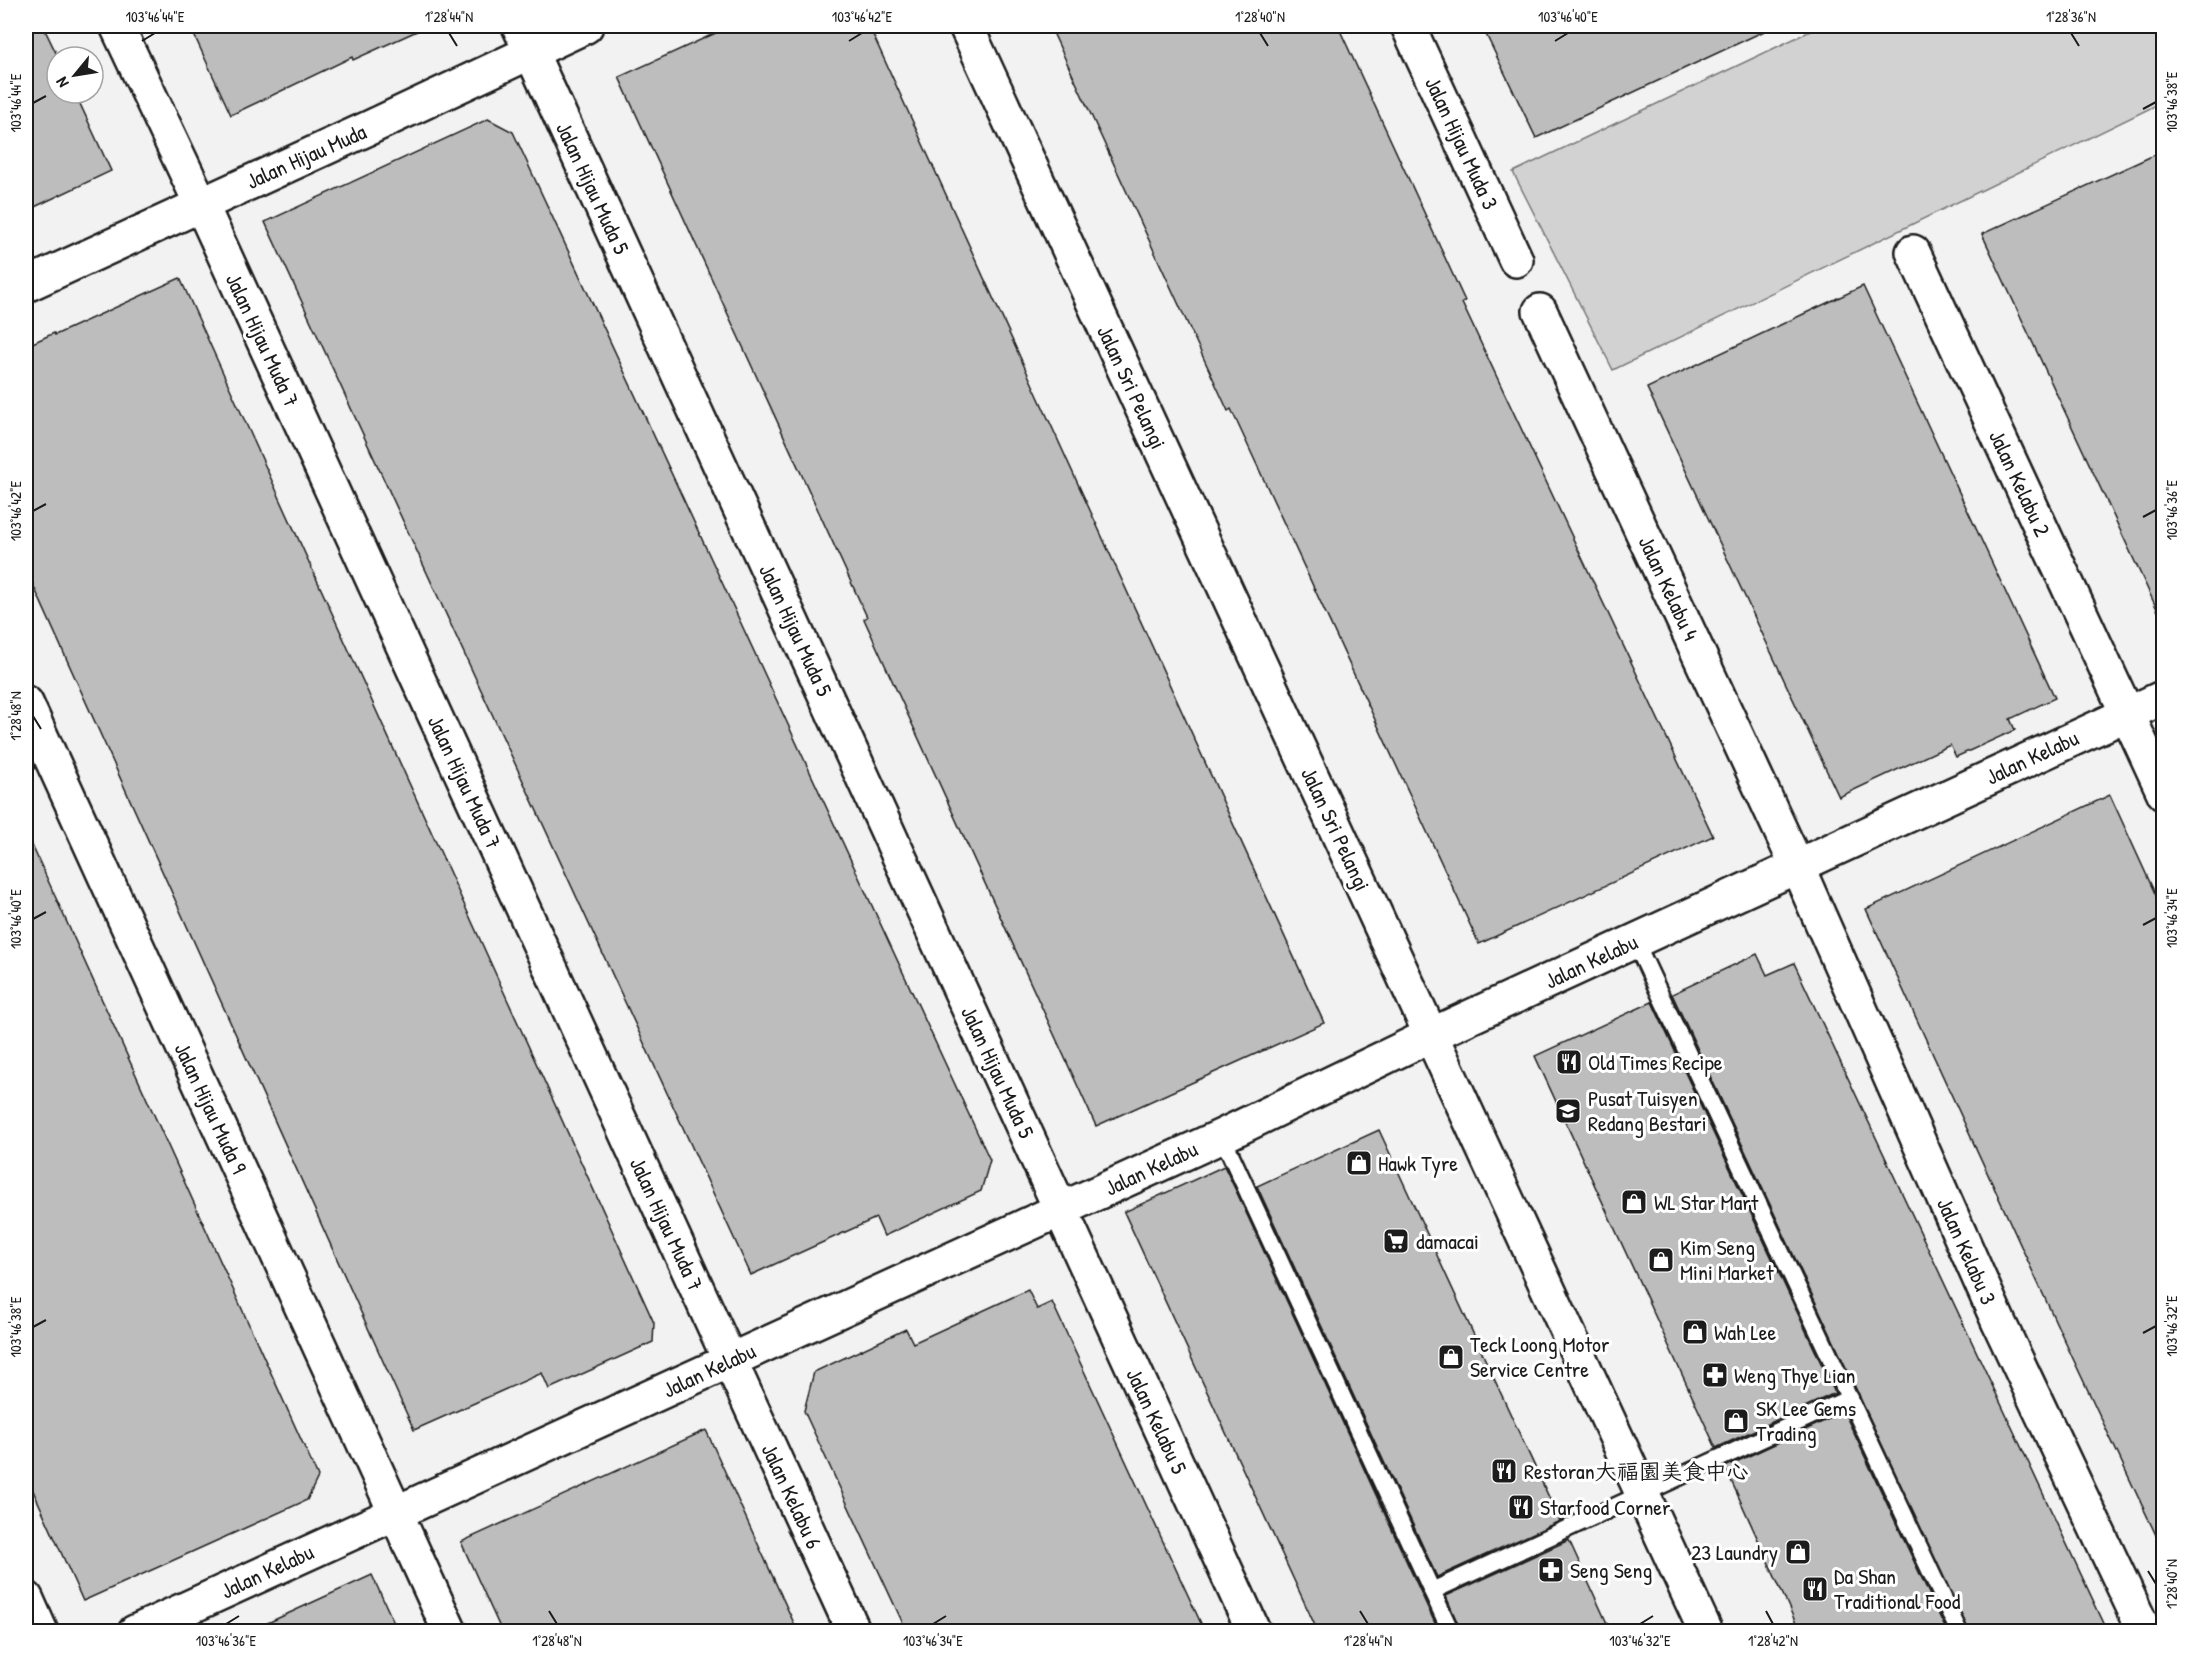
<svg xmlns="http://www.w3.org/2000/svg" width="2189" height="1657" viewBox="0 0 2189 1657" font-family="'Patrick Hand','LXGW WenKai TC',sans-serif">
	<style>
		.green { fill: #d2d2d2; stroke: #777; stroke-width: 1.5 }
		.building { fill: #bdbdbd; stroke: #1c1c1c; stroke-width: 1.5 }
		.lines { fill: none; stroke-linecap: round; stroke-linejoin: round }
		.lane-casing { stroke: #1c1c1c; stroke-width: 21 }
		.street-casing { stroke: #1c1c1c; stroke-width: 38 }
		.lane { stroke: #fff; stroke-width: 16 }
		.street { stroke: #fff; stroke-width: 33 }
		.ticks { fill: none; stroke: #1c1c1c; stroke-width: 2 }
		.labels { text-anchor: middle; dominant-baseline: central; stroke-width: 6; stroke-linejoin: round; paint-order: stroke }
		.street-label { font-size: 22px; fill: #1c1c1c; stroke: #fff }
		.poi-label { font-size: 22px; fill: #1c1c1c; stroke: #fff; text-anchor: start }
		.neatline { fill: none; stroke: #1c1c1c; stroke-width: 2 }
		.ticks-label { font-size: 15px; text-anchor: middle; fill: #1c1c1c }
	</style>
	<rect width="100%" height="100%" fill="#f2f2f2"/>
	<filter id="ink" filterUnits="userSpaceOnUse"><feTurbulence type="fractalNoise" baseFrequency=".0167" numOctaves="2"/><feDisplacementMap in="SourceGraphic" scale="12" xChannelSelector="R" yChannelSelector="G"/><feConvolveMatrix kernelMatrix="1 2 1 2 8 2 1 2 1" color-interpolation-filters="sRGB"/></filter>
	<g filter="url(#ink)">
		<polygon class="green" points="1821,26 2163,26 2163,102 1613,370 1513,172"/>
		<g class="building">
			<polygon points="26,26 43,26 58,57 57,93 75,93 111,171 26,211"/>
			<polygon points="190,26 428,26 353,60 352,57 231,115"/>
			<polygon points="731,26 869,26 1324,1023 1096,1126 864,619 867,617 619,77"/>
			<polygon points="1050,26 1338,26 1465,301 1462,303 1713,836 1479,944 1231,409 1228,411"/>
			<polygon points="1482,26 1775,26 1536,138"/>
			<polygon points="488,119 513,132 990,1160 981,1191 884,1236 876,1218 751,1275 265,222"/>
			<polygon points="2163,151 2163,622 1982,234"/>
			<polygon points="180,278 654,1323 653,1342 549,1389 542,1373 414,1430 26,569 26,346 54,333 55,335"/>
			<polygon points="1863,286 2055,698 2010,719 2015,730 1956,757 1950,745 1839,797 1647,388"/>
			<polygon points="2110,795 2163,911 2163,1550 2060,1331 1866,909"/>
			<polygon points="26,832 318,1477 307,1500 83,1601 26,1475"/>
			<polygon points="1757,954 1767,975 1794,963 2108,1632 1969,1632 1672,994"/>
			<polygon points="1652,1002 1835,1393 1716,1448 1535,1056"/>
			<polygon points="1379,1130 1560,1521 1437,1577 1257,1186"/>
			<polygon points="1224,1166 1238,1195 1439,1632 1318,1632 1124,1212"/>
			<polygon points="1028,1290 1037,1309 1052,1302 1205,1632 907,1632 804,1411 814,1372 906,1329 913,1343"/>
			<polygon points="1844,1412 1947,1632 1800,1632 1725,1467"/>
			<polygon points="706,1430 798,1632 502,1632 461,1542"/>
			<polygon points="1569,1540 1611,1632 1461,1632 1446,1596"/>
			<polygon points="372,1575 398,1632 248,1632"/>
		</g>
		<g class="lines">
			<g class="lane-casing">
				<g id="lane">
					<polyline points="1635,941 1959,1632"/>
					<polyline points="1222,1136 1451,1632"/>
					<polyline points="1432,1591 1850,1398"/>
				</g>
			</g>
			<g class="street-casing">
				<g id="street">
					<polyline points="117,26 201,204 854,1632"/>
					<polyline points="519,26 1254,1632"/>
					<polyline points="966,26 1706,1632"/>
					<polyline points="1408,26 1516,260"/>
					<polyline points="1913,252 2164,793"/>
					<polyline points="26,285 371,127 586,26"/>
					<polyline points="1540,311 1797,866 1999,1323 2145,1632"/>
					<polyline points="26,703 450,1632"/>
					<polyline points="26,1598 41,1632"/>
					<polyline points="135,1632 1222,1136 1431,1035 2164,697"/>
				</g>
			</g>
			<use href="#lane" class="lane"/>
			<use href="#street" class="street"/>
		</g>
	</g>
	<path class="ticks" d="M449,33L457,46M1260,33L1268,46M2071,33L2079,46M142,41L155,33M849,41L862,33M1555,41L1568,33M33,103L46,96M2143,109L2156,102M33,511L46,504M2143,517L2156,510M33,716L41,729M33,919L46,912M2143,925L2156,918M33,1327L46,1320M2143,1333L2156,1326M2148,1571L2156,1584M549,1611L557,1624M1360,1611L1368,1624M1766,1611L1773,1624M226,1624L239,1616M933,1624L946,1616M1640,1624L1653,1616"/>
	<defs>
		<g id="restaurant-square" transform="scale(1.35)"><rect x="-9" y="-9" width="18" height="18" rx="4" fill="#1c1c1c" stroke="#fff"/><path d="M-5-6h1v4h1v-4h1v4h1v-4h1v5L-1.5 .5V6h-2V.5L-5-1ZM5-6V6H3V1.5H1.5Q1.5-4 5-6Z" fill="#fff"/></g>
		<g id="school-square" transform="scale(1.35)"><rect x="-9" y="-9" width="18" height="18" rx="4" fill="#1c1c1c" stroke="#fff"/><path d="M0-5L7-2L0 1L-7-2ZM-4 1L0 2.5L4 1V4Q0 6-4 4Z" fill="#fff"/></g>
		<g id="shop-square" transform="scale(1.35)"><rect x="-9" y="-9" width="18" height="18" rx="4" fill="#1c1c1c" stroke="#fff"/><path d="M-5-2.5h2.3a2.7 3.5 0 0 1 5.4 0H5L5.5 6h-11ZM-1.5-2.5h3a1.5 2.3 0 0 0-3 0Z" fill="#fff"/></g>
		<g id="supermarket-square" transform="scale(1.35)"><rect x="-9" y="-9" width="18" height="18" rx="4" fill="#1c1c1c" stroke="#fff"/><path d="M-6-5.5h2.5l.6 2H6L4.5 2H-2.5L-4.4-4H-6ZM-1.5 3.2a1.3 1.3 0 1 0 .1 0ZM3 3.2a1.3 1.3 0 1 0 .1 0Z" fill="#fff"/></g>
		<g id="pharmacy-square" transform="scale(1.35)"><rect x="-9" y="-9" width="18" height="18" rx="4" fill="#1c1c1c" stroke="#fff"/><path d="M-2-6h4v4h4v4h-4v4h-4v-4h-4v-4h4Z" fill="#fff"/></g>
	</defs>
	<g fill-rule="evenodd">
		<use href="#restaurant-square" x="1569" y="1062"/>
		<use href="#school-square" x="1568" y="1111"/>
		<use href="#shop-square" x="1359" y="1163"/>
		<use href="#shop-square" x="1634" y="1202"/>
		<use href="#supermarket-square" x="1396" y="1241"/>
		<use href="#shop-square" x="1661" y="1260"/>
		<use href="#shop-square" x="1695" y="1332"/>
		<use href="#shop-square" x="1451" y="1357"/>
		<use href="#pharmacy-square" x="1715" y="1375"/>
		<use href="#shop-square" x="1736" y="1421"/>
		<use href="#restaurant-square" x="1504" y="1471"/>
		<use href="#restaurant-square" x="1521" y="1507"/>
		<use href="#shop-square" x="1798" y="1552"/>
		<use href="#pharmacy-square" x="1551" y="1570"/>
		<use href="#restaurant-square" x="1815" y="1589"/>
	</g>
	<g class="labels">
		<g class="street-label">
			<text transform="translate(1462 143) rotate(65)">Jalan Hijau Muda 3</text>
			<text transform="translate(306 156) rotate(-24)">Jalan Hijau Muda</text>
			<text transform="translate(593 188) rotate(65)">Jalan Hijau Muda 5</text>
			<text transform="translate(263 340) rotate(65)">Jalan Hijau Muda 7</text>
			<text transform="translate(1132 387) rotate(65)">Jalan Sri Pelangi</text>
			<text transform="translate(2020 483) rotate(65)">Jalan Kelabu 2</text>
			<text transform="translate(1669 588) rotate(65)">Jalan Kelabu 4</text>
			<text transform="translate(796 630) rotate(65)">Jalan Hijau Muda 5</text>
			<text transform="translate(2032 757) rotate(-25)">Jalan Kelabu</text>
			<text transform="translate(465 782) rotate(65)">Jalan Hijau Muda 7</text>
			<text transform="translate(1336 829) rotate(65)">Jalan Sri Pelangi</text>
			<text transform="translate(1591 961) rotate(-25)">Jalan Kelabu</text>
			<text transform="translate(998 1072) rotate(65)">Jalan Hijau Muda 5</text>
			<text transform="translate(211 1108) rotate(65)">Jalan Hijau Muda 9</text>
			<text transform="translate(1151 1168) rotate(-25)">Jalan Kelabu</text>
			<text transform="translate(667 1224) rotate(65)">Jalan Hijau Muda 7</text>
			<text transform="translate(1967 1251) rotate(66)">Jalan Kelabu 3</text>
			<text transform="translate(709 1370) rotate(-25)">Jalan Kelabu</text>
			<text transform="translate(1157 1421) rotate(65)">Jalan Kelabu 5</text>
			<text transform="translate(792 1496) rotate(65)">Jalan Kelabu 6</text>
			<text transform="translate(267 1571) rotate(-25)">Jalan Kelabu</text>
		</g>
		<g class="poi-label">
			<text x="1588" y="1062">Old Times Recipe</text>
			<text x="1588" y="1098">Pusat Tuisyen<tspan x="1588" dy="25">Redang Bestari</tspan></text>
			<text x="1378" y="1163">Hawk Tyre</text>
			<text x="1654" y="1202">WL Star Mart</text>
			<text x="1416" y="1241">damacai</text>
			<text x="1680" y="1247">Kim Seng<tspan x="1680" dy="25">Mini Market</tspan></text>
			<text x="1714" y="1332">Wah Lee</text>
			<text x="1470" y="1344">Teck Loong Motor<tspan x="1470" dy="25">Service Centre</tspan></text>
			<text x="1734" y="1375">Weng Thye Lian</text>
			<text x="1756" y="1408">SK Lee Gems<tspan x="1756" dy="25">Trading</tspan></text>
			<text x="1524" y="1471">Restoran大福園美食中心</text>
			<text x="1540" y="1507">Starfood Corner</text>
			<text x="1778" y="1552" text-anchor="end">23 Laundry</text>
			<text x="1570" y="1570">Seng Seng</text>
			<text x="1834" y="1576">Da Shan<tspan x="1834" dy="25">Traditional Food</tspan></text>
		</g>
	</g>
	<rect width="2189" height="1657" fill="none" stroke="#fff" stroke-width="66"/>
	<g transform="translate(75 75) rotate(240)"><circle r="28" fill="#ffffff" stroke="#a4a4a4" stroke-width="1.5"/>
	<path d="M0-4.5L10 22L0 15L-10 22Z" fill="#1c1c1c"/>
	<text y="-9" font-size="16" font-weight="bold" text-anchor="middle" fill="#1c1c1c">N</text>
	</g>
	<rect x="33" y="33" width="2123" height="1591" class="neatline"/>
	<g class="ticks-label">
		<text x="155" y="22">103°46'44"E</text>
		<text x="449" y="22">1°28'44"N</text>
		<text x="862" y="22">103°46'42"E</text>
		<text x="1260" y="22">1°28'40"N</text>
		<text x="1568" y="22">103°46'40"E</text>
		<text x="2071" y="22">1°28'36"N</text>
		<text transform="translate(2172 102) rotate(-90)" y="5">103°46'38"E</text>
		<text transform="translate(16 103) rotate(-90)" y="5">103°46'44"E</text>
		<text transform="translate(2172 510) rotate(-90)" y="5">103°46'36"E</text>
		<text transform="translate(16 511) rotate(-90)" y="5">103°46'42"E</text>
		<text transform="translate(16 716) rotate(-90)" y="5">1°28'48"N</text>
		<text transform="translate(2172 918) rotate(-90)" y="5">103°46'34"E</text>
		<text transform="translate(16 919) rotate(-90)" y="5">103°46'40"E</text>
		<text transform="translate(2172 1326) rotate(-90)" y="5">103°46'32"E</text>
		<text transform="translate(16 1327) rotate(-90)" y="5">103°46'38"E</text>
		<text transform="translate(2172 1584) rotate(-90)" y="5">1°28'40"N</text>
		<text x="226" y="1646">103°46'36"E</text>
		<text x="557" y="1646">1°28'48"N</text>
		<text x="933" y="1646">103°46'34"E</text>
		<text x="1368" y="1646">1°28'44"N</text>
		<text x="1640" y="1646">103°46'32"E</text>
		<text x="1773" y="1646">1°28'42"N</text>
	</g>
</svg>
